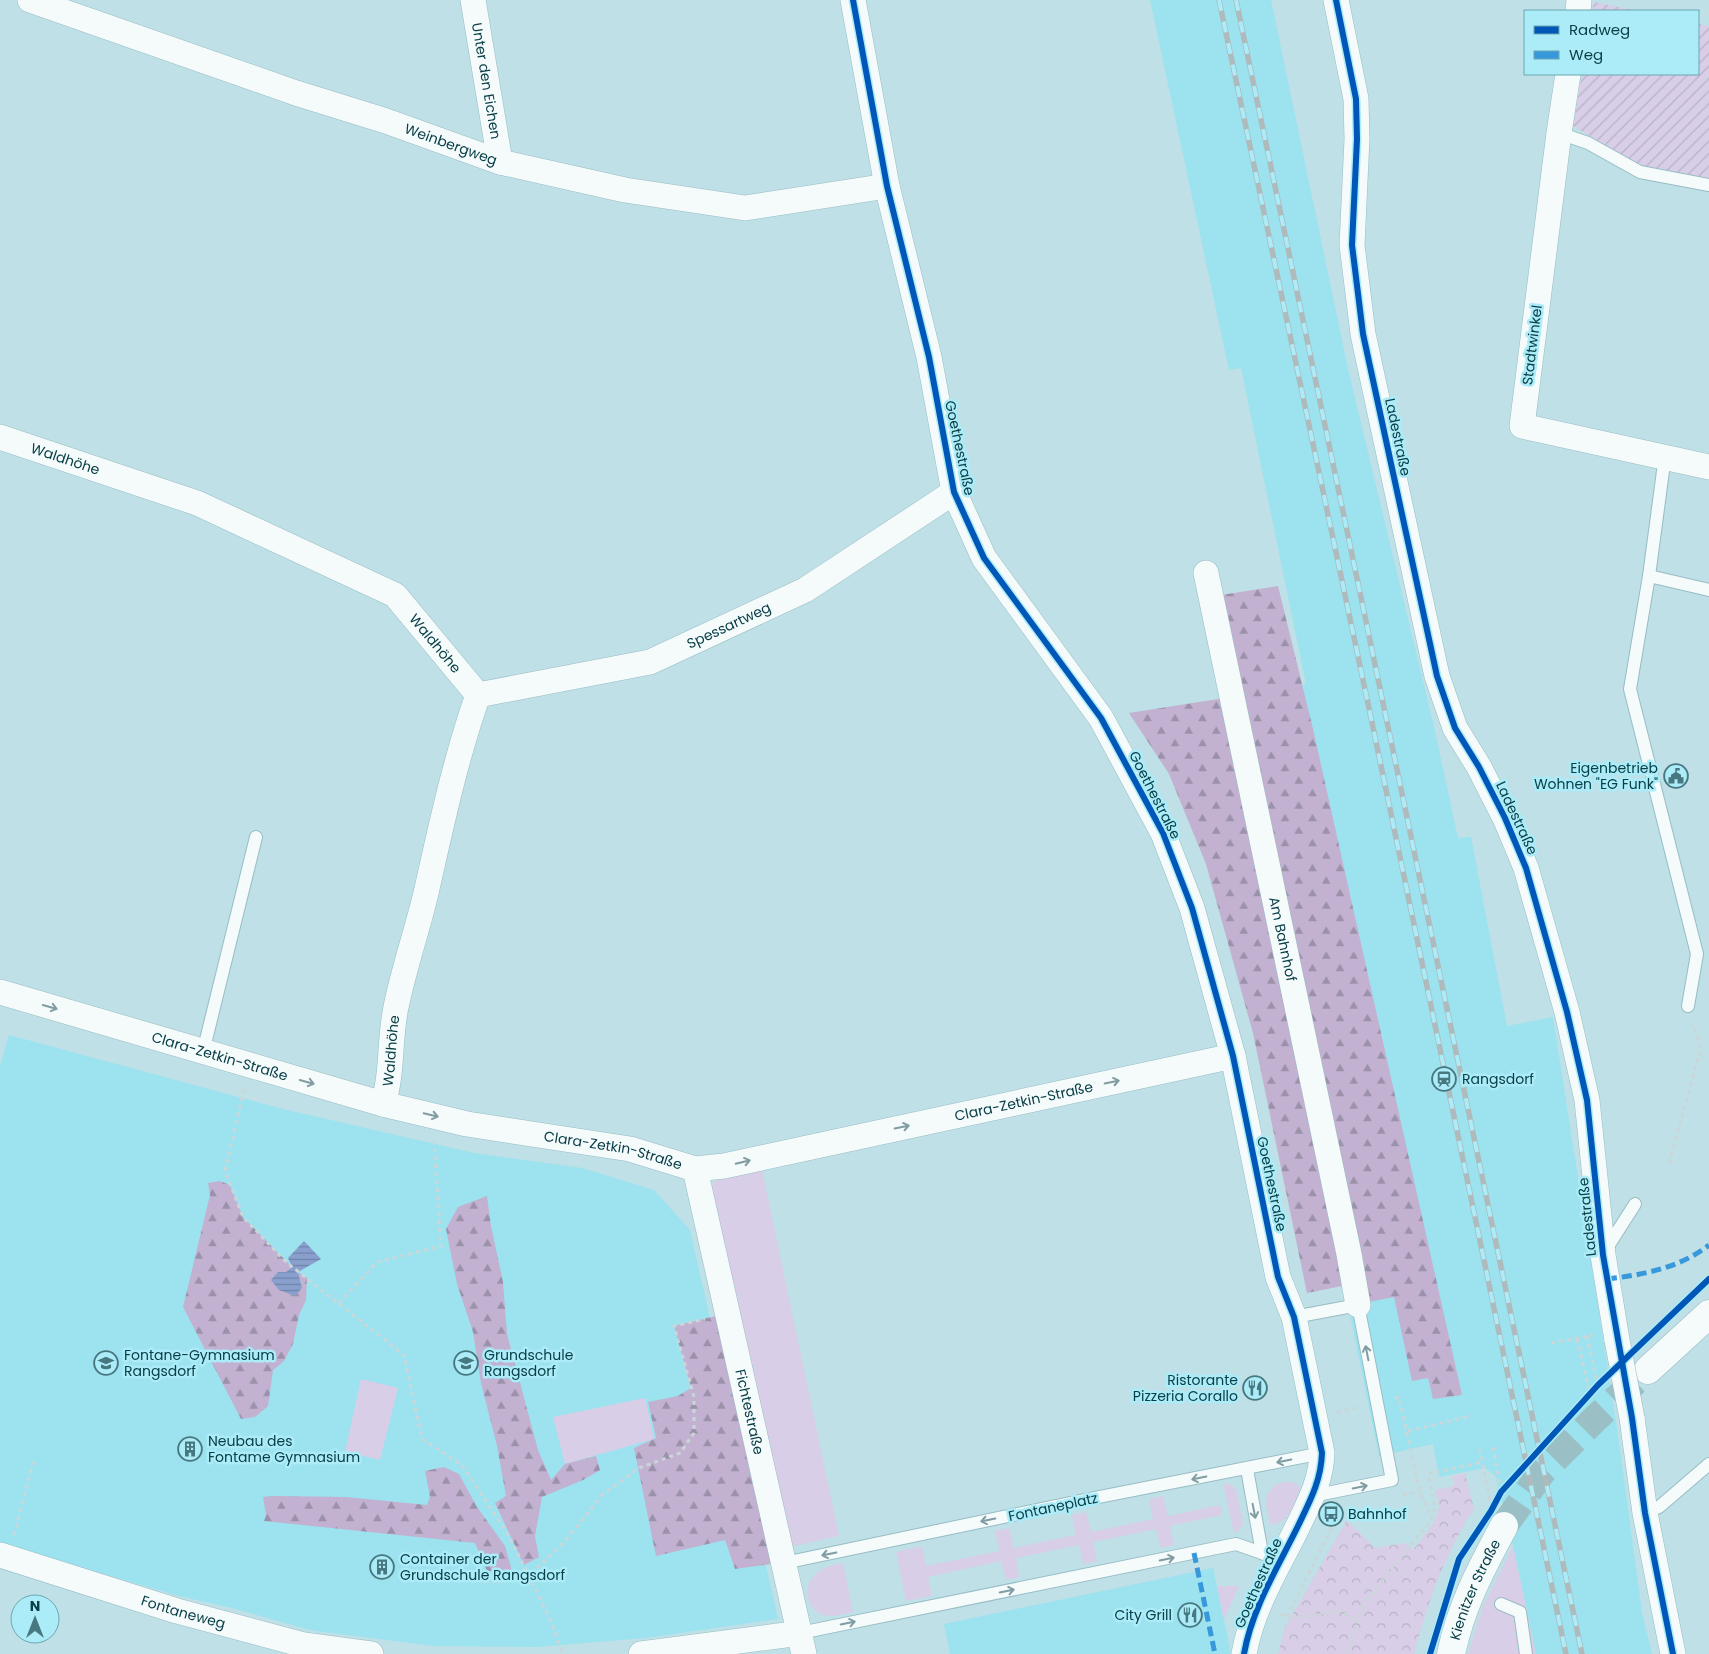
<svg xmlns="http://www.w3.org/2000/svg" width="1709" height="1654" viewBox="0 0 1709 1654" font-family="Poppins,sans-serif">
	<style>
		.built { fill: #9de2ef }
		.grass { fill: #d8cee7 }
		.forest { fill: url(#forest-firs) }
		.park { fill: url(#park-crowns) }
		.garden { fill: url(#garden-furrows) }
		.water { fill: url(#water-rules) }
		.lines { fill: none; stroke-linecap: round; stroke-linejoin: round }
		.secondary-tunnel { stroke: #9ac0c6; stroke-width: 28; stroke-dasharray: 28 14; stroke-linecap: butt }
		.lane-casing { stroke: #97bdc4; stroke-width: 14 }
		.street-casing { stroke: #97bdc4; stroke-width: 26 }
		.secondary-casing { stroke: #97bdc4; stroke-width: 29 }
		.path { stroke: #cad7d9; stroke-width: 3; stroke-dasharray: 4 4; stroke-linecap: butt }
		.lane { stroke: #f5fafb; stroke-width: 12 }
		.street { stroke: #f5fafb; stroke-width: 25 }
		.secondary { stroke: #f5fafb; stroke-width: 28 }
		.rail-casing { stroke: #aebabc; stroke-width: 5.5 }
		.rail { stroke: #acebf8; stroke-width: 4; stroke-dasharray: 11; stroke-linecap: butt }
		.street-bridge-casing { stroke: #97bdc4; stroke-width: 26; stroke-linecap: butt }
		.street-bridge { stroke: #f5fafb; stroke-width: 25 }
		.quiet { stroke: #3799db; stroke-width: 5; stroke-dasharray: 10 5; stroke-linecap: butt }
		.cycleway-casing { stroke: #acebf8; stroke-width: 9 }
		.cycleway { stroke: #0057b8; stroke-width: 6 }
		.oneway { stroke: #7f9da2 }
		.labels { text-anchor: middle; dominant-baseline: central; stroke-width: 5; stroke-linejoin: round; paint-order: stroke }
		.street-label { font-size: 14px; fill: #094048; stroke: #acebf8 }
		.poi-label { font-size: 14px; fill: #094048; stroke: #acebf8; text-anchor: start }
	</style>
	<defs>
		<pattern id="forest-firs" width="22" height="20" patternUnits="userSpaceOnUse" patternTransform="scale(1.25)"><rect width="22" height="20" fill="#c2b1d0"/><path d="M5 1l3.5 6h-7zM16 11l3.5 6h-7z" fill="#9c91ab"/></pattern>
		<pattern id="park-crowns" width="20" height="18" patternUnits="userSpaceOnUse" patternTransform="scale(1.25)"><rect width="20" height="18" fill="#d8cee7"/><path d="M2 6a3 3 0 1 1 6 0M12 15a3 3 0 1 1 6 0" fill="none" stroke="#b8b2c8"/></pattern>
		<pattern id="garden-furrows" width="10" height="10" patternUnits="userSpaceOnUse" patternTransform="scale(1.25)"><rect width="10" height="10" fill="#d8cee7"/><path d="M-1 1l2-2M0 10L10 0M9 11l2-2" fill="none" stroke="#b8b2c8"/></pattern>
		<pattern id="water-rules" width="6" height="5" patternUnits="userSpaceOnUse" patternTransform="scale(1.25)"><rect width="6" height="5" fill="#89a0ce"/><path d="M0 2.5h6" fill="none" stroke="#6e84a9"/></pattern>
	</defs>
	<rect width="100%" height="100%" fill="#bee0e6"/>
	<g class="built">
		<polygon points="1150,0 1271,0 1348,369 1434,727 1458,838 1471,837 1507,1026 1553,1017 1619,1442 1642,1613 1652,1654 1536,1654 1513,1546 1495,1475 1485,1468 1439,1477 1433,1444 1379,1456 1348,1305 1239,697 1306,684 1241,368 1229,370"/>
		<polygon points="9,1035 283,1109 474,1153 582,1168 654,1190 690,1230 778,1619 646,1638 537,1647 433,1646 310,1630 232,1608 179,1596 0,1544 0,1066"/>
		<polygon points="1213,1568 1231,1654 950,1654 944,1624"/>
	</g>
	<g class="grass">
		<path d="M761,1165L839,1536L788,1547L712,1186C721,1169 744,1169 761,1165Z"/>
		<polygon points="361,1379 398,1388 380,1460 345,1452"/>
		<polygon points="645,1398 654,1439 565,1464 553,1417"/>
		<path d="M1284,1482C1290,1482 1297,1481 1300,1488L1299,1492C1292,1507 1290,1521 1272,1525L1270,1523L1266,1505L1267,1494L1275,1485Z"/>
		<polygon points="1223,1484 1230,1484 1236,1489 1243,1524 1240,1529 1234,1533"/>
		<polygon points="1163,1496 1168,1516 1220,1505 1222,1515 1170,1526 1174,1545 1160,1548 1156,1529 1093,1542 1097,1561 1083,1564 1079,1545 1016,1558 1019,1577 1006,1580 1001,1561 928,1577 932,1596 906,1601 896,1552 922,1546 926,1566 999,1551 995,1531 1009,1528 1014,1548 1076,1535 1072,1515 1086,1512 1091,1532 1153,1519 1149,1499"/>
		<polygon points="1513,1546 1536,1654 1468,1654 1482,1608"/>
		<path d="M843,1563L853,1612C846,1614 837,1616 830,1616C807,1615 800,1587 817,1573C824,1567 833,1565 843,1563Z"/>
		<polygon points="1217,1586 1239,1586 1224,1620"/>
	</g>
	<g class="forest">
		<polygon points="1278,586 1313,729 1462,1395 1433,1399 1428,1378 1412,1381 1394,1297 1363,1303 1357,1283 1307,1293 1253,1033 1206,864 1169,774 1129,713 1231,697 1215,596"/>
		<polygon points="220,1181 230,1185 243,1217 292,1267 286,1272 302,1288 298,1272 307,1278 306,1300 299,1315 293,1344 284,1361 273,1370 268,1406 255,1417 241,1419 183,1307 210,1195 208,1183"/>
		<polygon points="487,1196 491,1226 503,1282 507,1334 538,1450 551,1480 565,1464 596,1456 600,1470 583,1480 542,1497 535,1536 539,1557 524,1565 495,1503 506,1496 497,1446 481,1383 473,1332 457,1284 446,1229 458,1207"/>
		<polygon points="728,1313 778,1563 735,1569 725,1540 656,1556 634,1448 656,1438 648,1402 678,1396 691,1388 674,1326"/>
		<polygon points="444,1467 459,1474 477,1507 505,1546 512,1571 487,1571 475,1543 264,1521 266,1515 263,1497 274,1496 346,1497 427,1505 430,1497 425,1471"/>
	</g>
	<path class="park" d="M1465,1473L1474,1509C1444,1554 1428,1603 1414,1654H1278L1284,1629L1347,1520L1375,1548L1405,1543L1414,1549L1434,1522L1439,1506L1435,1490L1454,1486L1452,1476Z"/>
	<g class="garden">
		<polygon points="1594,2 1637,11 1592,11"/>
		<polygon points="1698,24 1709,26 1709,182 1645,169 1573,126 1582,74 1698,74"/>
	</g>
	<polygon class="water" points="304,1241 321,1259 298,1272 302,1288 295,1296 279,1290 271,1280 278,1272 286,1272 292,1267 288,1258"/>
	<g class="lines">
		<polyline class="secondary-tunnel" points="1504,1526 1542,1472 1594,1420 1642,1375"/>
		<g class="lane-casing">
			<g id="lane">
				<polyline points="1559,133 1588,143 1640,172 1709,185"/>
				<polyline points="1665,456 1649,576 1630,689 1697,954 1688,1006"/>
				<polyline points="1649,576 1709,590"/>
				<polyline points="203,1052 256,837"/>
				<polyline points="1605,1251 1635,1204"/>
				<polyline points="1294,1317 1358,1305 1392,1480 1312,1496"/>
				<polyline points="1247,1469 1262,1553"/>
				<polyline points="1645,1513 1659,1507 1709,1464"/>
				<polyline points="784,1563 1099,1497 1322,1453"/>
				<polyline points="1501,1604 1520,1612 1526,1654"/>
				<polyline points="800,1633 1236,1544 1262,1553 1280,1563"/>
			</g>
		</g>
		<g class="street-casing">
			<g id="street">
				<path id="s1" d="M30,0L296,93L386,121L500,162L625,190L745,208L887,186"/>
				<path id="s2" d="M473,0L500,162"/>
				<path d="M853,0L887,186L929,357L954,492L984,558L1101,718L1163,833L1192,908L1233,1056L1278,1277L1294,1317L1322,1453C1321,1481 1310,1501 1298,1526C1278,1567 1252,1608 1244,1654"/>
				<polyline points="1336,0 1356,99 1357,139 1352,245 1363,334 1437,676 1455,728 1479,767 1505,818 1526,868 1567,1012 1587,1100 1603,1255 1617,1340"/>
				<polyline points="1578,11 1579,0"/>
				<polyline points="1568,74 1559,133 1522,426 1709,467"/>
				<path id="s3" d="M0,437L197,503L395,595L478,695"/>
				<path id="s4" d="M1206,573L1349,1254L1358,1305"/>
				<path id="s5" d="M478,695L650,662L805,590L954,492"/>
				<path id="s6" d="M0,992L383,1104L467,1124L630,1149L695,1169L724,1166L1233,1056"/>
				<path id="s7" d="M383,1104C393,1072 389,1040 396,1007C404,968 417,931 426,893C441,827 455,760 478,695"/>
				<path id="s8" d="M695,1169L804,1654"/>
				<polyline points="1632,1418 1645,1513 1673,1654"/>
				<path id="s9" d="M0,1555L177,1611L304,1645L371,1654"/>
				<polyline points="641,1654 800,1633"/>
			</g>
		</g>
		<g class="secondary-casing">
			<g id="secondary">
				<polyline points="1648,1370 1709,1314"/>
				<path id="s10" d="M1451,1654C1461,1606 1481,1569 1504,1526"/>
			</g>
		</g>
		<g class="path">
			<polyline points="244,1089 225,1171 243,1217 286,1262 404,1355 422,1439 462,1465 509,1536 552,1623 562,1654"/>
			<polyline points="1669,1163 1701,1048 1693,1023"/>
			<polyline points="339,1303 377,1262 441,1246 434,1142"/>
			<polyline points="1587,1336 1598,1385"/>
			<polyline points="1577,1339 1590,1394"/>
			<polyline points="1551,1343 1593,1335"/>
			<polyline points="1395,1398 1399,1397 1420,1492 1432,1519"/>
			<polyline points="1337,1412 1360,1407"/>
			<polyline points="1408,1431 1471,1416"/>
			<polyline points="1493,1447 1501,1492"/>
			<polyline points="1480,1449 1491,1506"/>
			<polyline points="1403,1495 1420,1492"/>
			<polyline points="14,1535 34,1458"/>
			<polyline points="429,1577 498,1582 529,1576 566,1540 602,1495 639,1468 680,1453 694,1433 694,1397 674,1326 705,1319"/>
			<path d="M1281,1614C1301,1623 1322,1609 1342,1613C1347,1614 1352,1617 1357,1620"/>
			<polyline points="1287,1617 1337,1517"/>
			<polyline points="1348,1654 1357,1620 1368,1598 1432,1519 1435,1507 1428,1474 1483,1462"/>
		</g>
		<use href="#lane" class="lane"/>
		<use href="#street" class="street"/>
		<use href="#secondary" class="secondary"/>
		<g class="rail-casing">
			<g id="rail">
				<polyline points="1219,0 1370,713 1566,1654"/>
				<polyline points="1236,0 1582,1654"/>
			</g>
		</g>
		<use href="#rail" class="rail"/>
		<g class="street-bridge-casing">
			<polyline id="street-bridge" points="1617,1340 1632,1418"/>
		</g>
		<use href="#street-bridge" class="street-bridge"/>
		<g class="quiet">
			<path d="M1607,1279C1642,1275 1680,1268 1709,1245"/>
			<polyline points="1194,1553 1215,1654"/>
		</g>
		<g class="cycleway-casing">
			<g id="cycleway">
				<path d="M853,0L887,186L929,357L954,492L984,558L1101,718L1163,833L1192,908L1233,1056L1278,1277L1294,1317L1322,1453C1321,1481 1310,1501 1298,1526C1278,1567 1252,1608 1244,1654"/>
				<polyline points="1336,0 1356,99 1357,139 1352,245 1363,334 1437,676 1455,728 1479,767 1505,818 1526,868 1567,1012 1587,1100 1603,1255 1632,1418 1645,1513 1673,1654"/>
				<polyline points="1430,1654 1459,1559 1491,1511 1501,1492 1598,1385 1709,1279"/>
			</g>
		</g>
		<use href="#cycleway" class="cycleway"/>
	</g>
	<defs><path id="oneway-shaft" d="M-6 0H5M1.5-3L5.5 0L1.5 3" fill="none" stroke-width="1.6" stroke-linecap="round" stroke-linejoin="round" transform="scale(1.25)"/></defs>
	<g class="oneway">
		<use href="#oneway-shaft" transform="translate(50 1007) rotate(16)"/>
		<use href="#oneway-shaft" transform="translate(307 1082) rotate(16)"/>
		<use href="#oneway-shaft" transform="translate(1112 1082) rotate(-12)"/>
		<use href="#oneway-shaft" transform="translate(431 1115) rotate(13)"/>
		<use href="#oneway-shaft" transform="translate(902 1127) rotate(-12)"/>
		<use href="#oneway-shaft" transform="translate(743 1162) rotate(-13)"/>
		<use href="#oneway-shaft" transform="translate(1367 1353) rotate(-101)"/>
		<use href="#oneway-shaft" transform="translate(1284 1461) rotate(168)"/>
		<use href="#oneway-shaft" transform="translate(1199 1478) rotate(169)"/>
		<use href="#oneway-shaft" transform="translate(1360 1487) rotate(-11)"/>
		<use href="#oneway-shaft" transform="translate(1254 1511) rotate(79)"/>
		<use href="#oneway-shaft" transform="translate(988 1520) rotate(168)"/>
		<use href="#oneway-shaft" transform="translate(829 1554) rotate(168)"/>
		<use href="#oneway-shaft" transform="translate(1167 1559) rotate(-11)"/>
		<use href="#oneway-shaft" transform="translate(1007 1591) rotate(-11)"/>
		<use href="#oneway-shaft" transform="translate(848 1623) rotate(-11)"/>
	</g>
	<defs>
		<g id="civic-ring" transform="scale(1.25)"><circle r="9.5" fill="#acebf8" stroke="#48787f" stroke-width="1.5"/><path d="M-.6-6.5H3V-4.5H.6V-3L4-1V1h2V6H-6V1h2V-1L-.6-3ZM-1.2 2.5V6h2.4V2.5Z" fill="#48787f"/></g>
		<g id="station-ring" transform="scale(1.25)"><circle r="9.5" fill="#acebf8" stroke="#48787f" stroke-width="1.5"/><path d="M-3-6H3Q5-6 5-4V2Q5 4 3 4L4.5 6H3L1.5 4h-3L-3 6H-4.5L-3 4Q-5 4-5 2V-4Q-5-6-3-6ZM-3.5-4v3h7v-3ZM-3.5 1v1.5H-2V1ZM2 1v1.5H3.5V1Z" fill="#48787f"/></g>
		<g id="school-ring" transform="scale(1.25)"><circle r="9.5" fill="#acebf8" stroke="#48787f" stroke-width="1.5"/><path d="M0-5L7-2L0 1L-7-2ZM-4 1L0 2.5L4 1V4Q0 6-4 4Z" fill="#48787f"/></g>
		<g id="restaurant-ring" transform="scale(1.25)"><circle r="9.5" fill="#acebf8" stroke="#48787f" stroke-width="1.5"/><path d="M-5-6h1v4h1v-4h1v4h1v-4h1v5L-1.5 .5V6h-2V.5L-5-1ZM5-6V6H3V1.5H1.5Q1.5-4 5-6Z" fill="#48787f"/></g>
		<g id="building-ring" transform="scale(1.25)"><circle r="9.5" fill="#acebf8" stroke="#48787f" stroke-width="1.5"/><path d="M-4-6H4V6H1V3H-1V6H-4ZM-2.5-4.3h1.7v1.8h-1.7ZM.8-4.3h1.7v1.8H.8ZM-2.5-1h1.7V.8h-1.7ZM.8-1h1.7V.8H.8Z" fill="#48787f"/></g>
		<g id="bus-ring" transform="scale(1.25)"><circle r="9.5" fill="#acebf8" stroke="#48787f" stroke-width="1.5"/><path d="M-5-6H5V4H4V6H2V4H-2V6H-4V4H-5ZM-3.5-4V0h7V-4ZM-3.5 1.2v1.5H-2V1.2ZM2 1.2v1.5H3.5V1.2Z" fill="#48787f"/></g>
	</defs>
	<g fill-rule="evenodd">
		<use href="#civic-ring" x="1676" y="776"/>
		<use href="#station-ring" x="1444" y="1079"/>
		<use href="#school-ring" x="106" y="1363"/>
		<use href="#school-ring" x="466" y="1363"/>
		<use href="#restaurant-ring" x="1255" y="1388"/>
		<use href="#building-ring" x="190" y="1449"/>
		<use href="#bus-ring" x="1331" y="1514"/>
		<use href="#building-ring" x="382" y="1567"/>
		<use href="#restaurant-ring" x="1190" y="1615"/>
	</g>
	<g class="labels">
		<g class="street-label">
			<text stroke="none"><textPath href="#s2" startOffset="82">Unter den Eichen</textPath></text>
			<text stroke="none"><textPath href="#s1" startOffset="445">Weinbergweg</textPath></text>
			<text transform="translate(1532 345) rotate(-83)">Stadtwinkel</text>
			<text transform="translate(1398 437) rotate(78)">Ladestraße</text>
			<text transform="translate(960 448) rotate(78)">Goethestraße</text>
			<text stroke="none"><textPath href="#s3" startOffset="69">Waldhöhe</textPath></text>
			<text stroke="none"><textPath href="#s5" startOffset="262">Spessartweg</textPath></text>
			<text stroke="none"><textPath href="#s3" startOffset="489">Waldhöhe</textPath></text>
			<text transform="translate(1155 795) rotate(63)">Goethestraße</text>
			<text transform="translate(1517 818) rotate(65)">Ladestraße</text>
			<text stroke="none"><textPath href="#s4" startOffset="374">Am Bahnhof</textPath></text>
			<text stroke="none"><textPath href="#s7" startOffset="54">Waldhöhe</textPath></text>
			<text stroke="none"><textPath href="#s6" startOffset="229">Clara-Zetkin-Straße</textPath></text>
			<text stroke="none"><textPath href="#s6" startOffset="1054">Clara-Zetkin-Straße</textPath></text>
			<text stroke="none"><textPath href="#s6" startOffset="634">Clara-Zetkin-Straße</textPath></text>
			<text transform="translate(1272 1184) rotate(78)">Goethestraße</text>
			<text transform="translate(1587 1217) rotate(-96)">Ladestraße</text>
			<text stroke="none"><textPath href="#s8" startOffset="249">Fichtestraße</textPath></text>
			<text transform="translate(1053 1507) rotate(-12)">Fontaneplatz</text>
			<text transform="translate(1258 1583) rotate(-66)">Goethestraße</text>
			<text stroke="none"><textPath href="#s10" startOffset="69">Kienitzer Straße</textPath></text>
			<text stroke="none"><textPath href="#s9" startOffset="192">Fontaneweg</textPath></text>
		</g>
		<g class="poi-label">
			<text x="1658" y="768" text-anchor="end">Eigenbetrieb<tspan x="1658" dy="16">Wohnen "EG Funk"</tspan></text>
			<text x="1462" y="1079">Rangsdorf</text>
			<text x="124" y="1355">Fontane-Gymnasium<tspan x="124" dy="16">Rangsdorf</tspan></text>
			<text x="484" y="1355">Grundschule<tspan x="484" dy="16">Rangsdorf</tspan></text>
			<text x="1238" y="1380" text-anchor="end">Ristorante<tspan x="1238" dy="16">Pizzeria Corallo</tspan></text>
			<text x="208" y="1441">Neubau des<tspan x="208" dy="16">Fontame Gymnasium</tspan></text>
			<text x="1348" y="1514">Bahnhof</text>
			<text x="400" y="1559">Container der<tspan x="400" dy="16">Grundschule Rangsdorf</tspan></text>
			<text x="1172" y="1615" text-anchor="end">City Grill</text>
		</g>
	</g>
	<rect x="1524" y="10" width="175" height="65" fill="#acebf8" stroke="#6ba7b2"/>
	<rect x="1534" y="26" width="25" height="8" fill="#0057b8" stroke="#6ba7b2"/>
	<text x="1569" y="35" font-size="15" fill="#094048">Radweg</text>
	<rect x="1534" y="51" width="25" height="8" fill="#3799db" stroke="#6ba7b2"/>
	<text x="1569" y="60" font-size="15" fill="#094048">Weg</text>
	<g transform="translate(35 1619)"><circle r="24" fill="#acebf8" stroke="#6ba7b2"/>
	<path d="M0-4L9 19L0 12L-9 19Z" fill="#48787f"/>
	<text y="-8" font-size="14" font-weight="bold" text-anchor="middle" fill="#094048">N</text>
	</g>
</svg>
